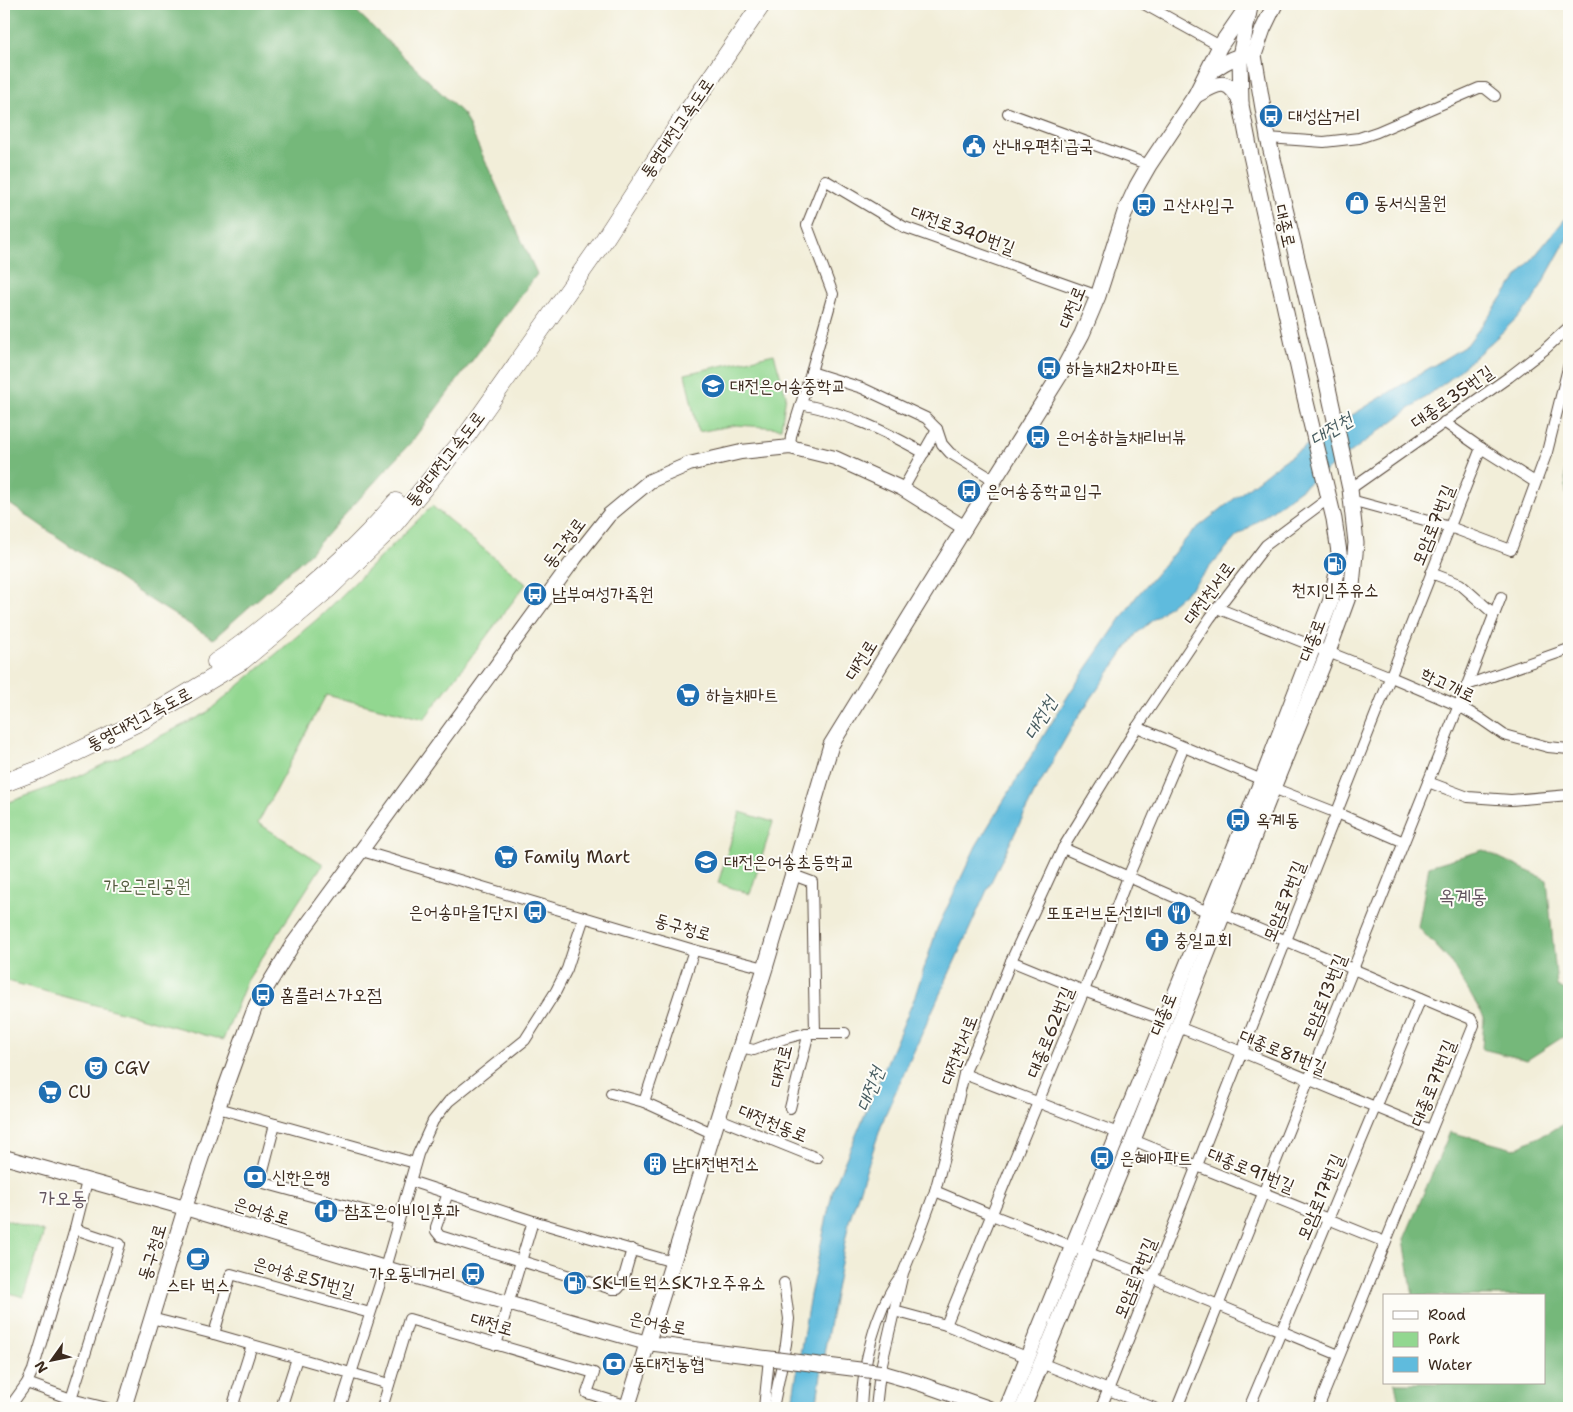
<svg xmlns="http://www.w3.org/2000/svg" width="1573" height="1412" viewBox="0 0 1573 1412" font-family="'Shantell Sans','Poor Story',sans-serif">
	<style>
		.green { fill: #92d790; stroke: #668057 }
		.forest { fill: #75b87a; stroke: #58714c }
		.water { fill: #5fbbdd; stroke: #4d727e }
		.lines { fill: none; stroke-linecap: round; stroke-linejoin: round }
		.minor-casing { stroke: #56473a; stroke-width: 12 }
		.secondary-casing { stroke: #56473a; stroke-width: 16 }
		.primary-casing { stroke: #56473a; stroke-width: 17 }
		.motorway-casing { stroke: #56473a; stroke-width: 19 }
		.minor { stroke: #fff; stroke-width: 10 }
		.secondary { stroke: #fff; stroke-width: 14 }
		.primary { stroke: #fff; stroke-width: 15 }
		.motorway { stroke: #fff; stroke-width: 18 }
		.secondary-bridge-casing { stroke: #56473a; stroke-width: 16; stroke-linecap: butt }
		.secondary-bridge { stroke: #fff; stroke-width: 14 }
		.labels { text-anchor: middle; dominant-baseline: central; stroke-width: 4; stroke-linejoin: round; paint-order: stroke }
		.poi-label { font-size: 18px; fill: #3b2a1e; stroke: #fdfcf7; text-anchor: start }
		.street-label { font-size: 18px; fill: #3b2a1e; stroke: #fdfcf7 }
		.park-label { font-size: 18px; fill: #555e40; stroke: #fdfcf7 }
		.water-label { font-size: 19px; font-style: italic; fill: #485d61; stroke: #fdfcf7 }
		.quarter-label { font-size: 20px; fill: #645560; stroke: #fdfcf7 }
	</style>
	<rect width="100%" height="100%" fill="#fdfcf7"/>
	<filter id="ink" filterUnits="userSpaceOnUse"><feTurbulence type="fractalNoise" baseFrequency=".02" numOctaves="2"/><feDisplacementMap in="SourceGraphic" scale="10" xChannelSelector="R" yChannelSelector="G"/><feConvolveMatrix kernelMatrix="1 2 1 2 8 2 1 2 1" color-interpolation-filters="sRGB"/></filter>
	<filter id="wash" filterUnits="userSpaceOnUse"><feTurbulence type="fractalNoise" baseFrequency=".0096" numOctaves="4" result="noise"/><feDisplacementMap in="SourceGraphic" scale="20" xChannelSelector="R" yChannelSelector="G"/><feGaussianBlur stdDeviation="1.12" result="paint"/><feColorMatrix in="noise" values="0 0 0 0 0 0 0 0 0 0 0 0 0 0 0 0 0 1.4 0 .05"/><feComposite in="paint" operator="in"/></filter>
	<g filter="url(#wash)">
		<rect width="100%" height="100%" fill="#f2eed9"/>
		<g class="green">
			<polygon points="774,354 786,395 781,428 736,425 698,432 685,374"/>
			<polygon points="432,506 526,584 424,719 326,695 258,823 323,864 247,981 223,1040 4,980 4,804 78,777 205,714 322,615"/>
			<polygon points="740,812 773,822 750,894 718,883"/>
			<polygon points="4,1219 44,1232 23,1297 4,1291"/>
		</g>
		<g class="forest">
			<polygon points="4,4 349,4 464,115 537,274 412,441 309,554 213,639 133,589 4,500"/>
			<polygon points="1569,433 1569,509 1567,504 1564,461"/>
			<polygon points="1483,850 1547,880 1557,986 1569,992 1569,1033 1527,1060 1482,1049 1484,1017 1451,962 1418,927 1429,866"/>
			<polygon points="1569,1122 1569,1408 1400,1408 1395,1383 1544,1383 1544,1296 1413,1296 1404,1239 1450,1132 1514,1149"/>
		</g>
		<polygon class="water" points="1569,210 1569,235 1531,304 1494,340 1450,379 1236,537 1192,587 1136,634 1076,720 1034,794 988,888 885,1115 849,1221 825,1348 816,1408 791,1408 810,1295 833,1189 914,999 937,929 976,846 1071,691 1136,597 1192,532 1272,469 1344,420 1467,345 1519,275 1565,219"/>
	</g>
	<g filter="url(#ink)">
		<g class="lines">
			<g class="minor-casing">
				<g id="minor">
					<polyline points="1144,4 1220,46"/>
					<polyline points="1008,113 1149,165"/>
					<polyline points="1268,138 1324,142 1359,138 1377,132 1479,88 1485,88 1495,96"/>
					<polyline points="811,372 833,294 807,225 825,180 904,227 1098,296"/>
					<path d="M801,404C849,414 881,429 924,453"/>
					<polyline points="1444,422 1481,448 1535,482"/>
					<polyline points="790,447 791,436 811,372 862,388 926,418 937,429 942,444 950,453 994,480"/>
					<polyline points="903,489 937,429"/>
					<polyline points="1350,489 1509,377 1544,350 1569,327"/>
					<polyline points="1351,500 1450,527 1511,550 1547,452 1569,364"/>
					<polyline points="1431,573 1460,584 1494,614"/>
					<polyline points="1217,608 1391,677 1459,706 1481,719 1504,735 1548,747 1569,749"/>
					<polyline points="1467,685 1569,649"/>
					<polyline points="1137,727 1262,780"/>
					<polyline points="1428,782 1468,797 1511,800 1569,795"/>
					<polyline points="1273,788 1337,813 1404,842"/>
					<polyline points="1063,848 1208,912"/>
					<polyline points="362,851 694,950 765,968"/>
					<polyline points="793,875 812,882 815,1032"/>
					<polyline points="1223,914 1471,1019 1474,1025 1318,1408"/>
					<polyline points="1011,961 1084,991 1164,1020"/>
					<polyline points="1178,1027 1242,1052 1431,1130"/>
					<polyline points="740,1047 754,1050 783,1039 806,1033 845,1033"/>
					<polyline points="964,1074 1118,1133"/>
					<polyline points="611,1093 644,1102 712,1133"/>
					<polyline points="644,1102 694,950"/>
					<polyline points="218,1108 415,1163"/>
					<polyline points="790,1108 807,1040 806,1033"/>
					<polyline points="717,1118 817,1158"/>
					<polyline points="275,1124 260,1182 399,1220"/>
					<polyline points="1133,1140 1385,1242"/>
					<polyline points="410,1181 533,1221 673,1262"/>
					<polyline points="935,1191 992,1215 1153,1278 1339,1355"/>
					<polyline points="448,1193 436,1227 436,1231 440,1236 612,1289 618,1289 622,1284 632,1249"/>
					<polyline points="894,1311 946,1325 1029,1358"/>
					<polyline points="151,1318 214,1334 389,1384"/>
					<polyline points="946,1325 1084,991 1128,877 1183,748"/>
					<polyline points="214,1334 231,1274 370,1313"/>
					<polyline points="496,1345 533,1221"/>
					<polyline points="1041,1363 1154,1408"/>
					<polyline points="27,1383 71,1399 107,1408"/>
					<polyline points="9,1408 27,1383 33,1370 75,1229 87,1181"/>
					<polyline points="65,1408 71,1399 120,1244 75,1229"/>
					<polyline points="232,1408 252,1345"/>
					<polyline points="281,1408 297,1358"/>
					<polyline points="340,1408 385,1268 418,1154 433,1121 449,1101 525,1040 556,991 567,969 584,917"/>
					<polyline points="382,1408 409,1319 594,1373 587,1393 628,1406"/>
					<polyline points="764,1408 769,1358"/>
					<polyline points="773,1408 786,1344 789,1319 784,1283"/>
					<path d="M861,1408C863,1364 874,1313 900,1277"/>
					<polyline points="876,1408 880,1372 903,1273 921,1229 935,1191 947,1146 964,1074 983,1031 1011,961 1063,848 1137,727 1210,618 1266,545 1329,498"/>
					<polyline points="1101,1408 1481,448"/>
					<polyline points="1177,1408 1467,685 1501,597"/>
					<polyline points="1249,1408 1421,998"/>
				</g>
			</g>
			<g class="secondary-casing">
				<g id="secondary">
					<polyline points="4,1157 185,1208 385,1268 647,1343 774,1359"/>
					<polyline points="880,1372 918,1383 989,1408"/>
					<polyline points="124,1408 185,1208 218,1108 236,1058 256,1005 293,944 575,558 609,515 650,481 689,464 741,452 790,447 835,458 903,489 965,528"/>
				</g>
			</g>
			<g class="primary-casing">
				<g id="primary">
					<path d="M1206,75C1219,66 1232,56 1248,55"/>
					<path d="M1195,96C1218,83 1227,75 1241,103"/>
					<polyline points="627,1408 765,968 831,745 994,480 1060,375 1082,334 1098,296 1125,212 1137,186 1149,165 1195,96 1220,46 1249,4"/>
					<polyline points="1007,1408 1262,780 1331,600 1340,559 1334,519 1305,398 1250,151 1241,105 1240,56 1250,7"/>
					<polyline points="1023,1408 1133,1140 1273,788 1328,652 1352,586 1356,543 1350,489 1327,383 1268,138 1254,55 1263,29 1275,4"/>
				</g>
			</g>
			<g class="motorway-casing">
				<g id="motorway">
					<path d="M216,662C240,647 261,629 283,611C323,577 363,542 396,502"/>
					<polyline points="4,783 41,769 145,719 243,660 329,588 390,529 464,439 604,240 681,121 762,4"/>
				</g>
			</g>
			<use href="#minor" class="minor"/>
			<use href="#secondary" class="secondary"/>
			<use href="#primary" class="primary"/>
			<use href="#motorway" class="motorway"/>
			<g class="secondary-bridge-casing">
				<polyline id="secondary-bridge" points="774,1359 880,1372"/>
			</g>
			<use href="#secondary-bridge" class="secondary-bridge"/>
		</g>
	</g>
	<defs>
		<g id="bus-disc" transform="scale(1.25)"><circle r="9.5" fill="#1f6fb2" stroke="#fdfcf7"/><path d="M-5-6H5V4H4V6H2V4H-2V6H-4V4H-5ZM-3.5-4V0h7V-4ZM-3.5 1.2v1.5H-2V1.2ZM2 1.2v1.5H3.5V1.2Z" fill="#fff"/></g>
		<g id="civic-disc" transform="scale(1.25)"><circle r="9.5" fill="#1f6fb2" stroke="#fdfcf7"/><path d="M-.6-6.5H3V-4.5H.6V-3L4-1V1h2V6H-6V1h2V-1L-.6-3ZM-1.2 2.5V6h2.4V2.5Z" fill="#fff"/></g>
		<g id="shop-disc" transform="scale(1.25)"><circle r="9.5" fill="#1f6fb2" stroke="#fdfcf7"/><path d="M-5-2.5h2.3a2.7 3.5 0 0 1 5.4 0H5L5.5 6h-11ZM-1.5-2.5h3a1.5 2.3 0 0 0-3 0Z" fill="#fff"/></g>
		<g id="school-disc" transform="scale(1.25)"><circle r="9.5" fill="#1f6fb2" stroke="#fdfcf7"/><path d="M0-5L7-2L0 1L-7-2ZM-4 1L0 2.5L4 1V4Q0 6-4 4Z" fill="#fff"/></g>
		<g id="fuel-disc" transform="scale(1.25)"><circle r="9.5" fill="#1f6fb2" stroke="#fdfcf7"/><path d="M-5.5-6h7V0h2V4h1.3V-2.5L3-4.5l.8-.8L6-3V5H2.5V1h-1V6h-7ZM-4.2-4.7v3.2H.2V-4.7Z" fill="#fff"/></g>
		<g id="supermarket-disc" transform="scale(1.25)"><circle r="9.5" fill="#1f6fb2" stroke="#fdfcf7"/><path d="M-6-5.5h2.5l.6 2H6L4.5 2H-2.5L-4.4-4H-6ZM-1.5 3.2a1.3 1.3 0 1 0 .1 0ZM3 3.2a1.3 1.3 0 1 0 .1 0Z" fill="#fff"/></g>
		<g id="restaurant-disc" transform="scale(1.25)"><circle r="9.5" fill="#1f6fb2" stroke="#fdfcf7"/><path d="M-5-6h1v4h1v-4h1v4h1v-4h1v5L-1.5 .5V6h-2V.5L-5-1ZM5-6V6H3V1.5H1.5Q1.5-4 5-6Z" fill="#fff"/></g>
		<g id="church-disc" transform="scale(1.25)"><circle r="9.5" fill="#1f6fb2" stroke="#fdfcf7"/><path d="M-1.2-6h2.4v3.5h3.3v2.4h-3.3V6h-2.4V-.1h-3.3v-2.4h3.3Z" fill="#fff"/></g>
		<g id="theatre-disc" transform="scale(1.25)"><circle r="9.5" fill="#1f6fb2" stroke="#fdfcf7"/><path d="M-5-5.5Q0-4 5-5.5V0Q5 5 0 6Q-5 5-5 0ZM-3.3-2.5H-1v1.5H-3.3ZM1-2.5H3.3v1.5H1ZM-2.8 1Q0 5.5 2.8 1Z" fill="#fff"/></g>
		<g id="building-disc" transform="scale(1.25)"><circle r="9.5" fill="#1f6fb2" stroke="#fdfcf7"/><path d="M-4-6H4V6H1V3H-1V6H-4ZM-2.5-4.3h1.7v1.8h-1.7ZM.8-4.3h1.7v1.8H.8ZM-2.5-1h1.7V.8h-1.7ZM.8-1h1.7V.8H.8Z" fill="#fff"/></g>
		<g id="bank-disc" transform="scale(1.25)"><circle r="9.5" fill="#1f6fb2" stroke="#fdfcf7"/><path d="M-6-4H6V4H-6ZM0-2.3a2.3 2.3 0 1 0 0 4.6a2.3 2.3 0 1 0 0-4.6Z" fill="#fff"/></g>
		<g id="hospital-disc" transform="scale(1.25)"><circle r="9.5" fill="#1f6fb2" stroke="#fdfcf7"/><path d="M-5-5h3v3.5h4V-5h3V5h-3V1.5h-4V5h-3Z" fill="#fff"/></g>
		<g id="cafe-disc" transform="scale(1.25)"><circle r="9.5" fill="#1f6fb2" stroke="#fdfcf7"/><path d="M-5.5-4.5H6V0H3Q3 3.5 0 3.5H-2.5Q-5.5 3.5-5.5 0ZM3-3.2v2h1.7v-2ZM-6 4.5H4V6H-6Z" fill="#fff"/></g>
	</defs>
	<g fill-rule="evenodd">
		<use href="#bus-disc" x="1271" y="116"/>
		<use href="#civic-disc" x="974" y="146"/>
		<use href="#shop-disc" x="1357" y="203"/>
		<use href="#bus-disc" x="1144" y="205"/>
		<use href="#bus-disc" x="1049" y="368"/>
		<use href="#school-disc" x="713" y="386"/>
		<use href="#bus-disc" x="1038" y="437"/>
		<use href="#bus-disc" x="969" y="491"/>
		<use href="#fuel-disc" x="1335" y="564"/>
		<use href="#bus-disc" x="535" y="594"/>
		<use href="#supermarket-disc" x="688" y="695"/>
		<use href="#bus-disc" x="1238" y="820"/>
		<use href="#supermarket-disc" x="506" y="857"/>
		<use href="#school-disc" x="706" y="862"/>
		<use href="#bus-disc" x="535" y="912"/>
		<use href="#restaurant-disc" x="1179" y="913"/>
		<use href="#church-disc" x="1157" y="940"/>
		<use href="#bus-disc" x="263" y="995"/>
		<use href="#theatre-disc" x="96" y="1068"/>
		<use href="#supermarket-disc" x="50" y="1092"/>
		<use href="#bus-disc" x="1102" y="1158"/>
		<use href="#building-disc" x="655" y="1164"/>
		<use href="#bank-disc" x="255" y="1177"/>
		<use href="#hospital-disc" x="326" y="1211"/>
		<use href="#cafe-disc" x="198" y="1259"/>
		<use href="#bus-disc" x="473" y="1274"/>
		<use href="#fuel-disc" x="575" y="1283"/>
		<use href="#bank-disc" x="614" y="1364"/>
	</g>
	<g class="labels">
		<g class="poi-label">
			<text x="1288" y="116">대성삼거리</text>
			<text x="992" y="146">산내우편취급국</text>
			<text x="1374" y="203">동서식물원</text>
			<text x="1162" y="205">고산사입구</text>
			<text x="1066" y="368">하늘채2차아파트</text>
			<text x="730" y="386">대전은어송중학교</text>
			<text x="1056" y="437">은어송하늘채리버뷰</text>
			<text x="986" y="491">은어송중학교입구</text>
			<text x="1335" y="590" text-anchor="middle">천지인주유소</text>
			<text x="552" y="594">남부여성가족원</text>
			<text x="706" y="695">하늘채마트</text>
			<text x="1256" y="820">옥계동</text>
			<text x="524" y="857">Family Mart</text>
			<text x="724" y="862">대전은어송초등학교</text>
			<text x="518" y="912" text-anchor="end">은어송마을1단지</text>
			<text x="1162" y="913" text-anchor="end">또또러브돈선희네</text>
			<text x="1174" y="940">충일교회</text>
			<text x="280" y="995">홈플러스가오점</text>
			<text x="114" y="1068">CGV</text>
			<text x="68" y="1092">CU</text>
			<text x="1120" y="1158">은혜아파트</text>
			<text x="672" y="1164">남대전변전소</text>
			<text x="272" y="1177">신한은행</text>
			<text x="344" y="1211">참조은이비인후과</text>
			<text x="456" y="1274" text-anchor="end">가오동네거리</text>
			<text x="592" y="1283">SK네트웍스SK가오주유소</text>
			<text x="198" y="1285" text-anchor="middle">스타 벅스</text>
			<text x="632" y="1364">동대전농협</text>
		</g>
		<g class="street-label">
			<text transform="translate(677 128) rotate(-56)">통영대전고속도로</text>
			<text transform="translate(1285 226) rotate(77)">대종로</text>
			<text transform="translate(963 230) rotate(20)">대전로340번길</text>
			<text transform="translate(1072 307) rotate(-68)">대전로</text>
			<text transform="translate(1452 397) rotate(-35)">대종로35번길</text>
			<text transform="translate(445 459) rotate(-52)">통영대전고속도로</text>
			<text transform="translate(1433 525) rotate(-68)">모암로7번길</text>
			<text transform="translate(564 543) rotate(-53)">동구청로</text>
			<text transform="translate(1209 593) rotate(-54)">대전천서로</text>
			<text transform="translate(1312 640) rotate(-69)">대종로</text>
			<text transform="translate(861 660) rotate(-58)">대전로</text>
			<text transform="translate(1448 685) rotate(25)">학고개로</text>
			<text transform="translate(139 719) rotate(-28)">통영대전고속도로</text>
			<text transform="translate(1284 901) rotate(-68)">모암로7번길</text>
			<text transform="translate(683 927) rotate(16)">동구청로</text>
			<text transform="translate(1324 997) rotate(-68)">모암로13번길</text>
			<text transform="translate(1163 1014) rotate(-68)">대종로</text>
			<text transform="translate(1050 1032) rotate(-68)">대종로62번길</text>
			<text transform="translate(959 1050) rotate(-69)">대전천서로</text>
			<text transform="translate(1283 1052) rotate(22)">대종로81번길</text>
			<text transform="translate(781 1066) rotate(-76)">대전로</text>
			<text transform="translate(1433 1083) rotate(-68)">대종로71번길</text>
			<text transform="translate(773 1123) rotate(22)">대전천동로</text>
			<text transform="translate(1251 1170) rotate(22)">대종로91번길</text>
			<text transform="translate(1320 1197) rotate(-67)">모암로17번길</text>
			<text transform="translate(262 1211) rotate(17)">은어송로</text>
			<text transform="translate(152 1252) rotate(-73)">동구청로</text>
			<text transform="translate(304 1277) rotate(16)">은어송로51번길</text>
			<text transform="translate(1135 1278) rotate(-68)">모암로7번길</text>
			<text transform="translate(658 1323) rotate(11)">은어송로</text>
			<text transform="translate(492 1324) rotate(16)">대전로</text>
		</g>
		<g class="park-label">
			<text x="147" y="886">가오근린공원</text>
		</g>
		<g class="water-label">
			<text transform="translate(1331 429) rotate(-31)">대전천</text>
			<text transform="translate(1040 718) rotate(-60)">대전천</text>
			<text transform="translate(870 1089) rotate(-69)">대전천</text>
		</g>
		<g class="quarter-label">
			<text x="1463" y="896">옥계동</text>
			<text x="63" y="1198">가오동</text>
		</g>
	</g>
	<rect width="1573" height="1412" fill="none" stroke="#fdfcf7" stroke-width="20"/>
	<rect x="1383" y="1294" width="162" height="90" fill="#fdfcf7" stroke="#afa8a0"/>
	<rect x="1393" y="1311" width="25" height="8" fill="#ffffff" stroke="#afa8a0"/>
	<text x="1428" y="1320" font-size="15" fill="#3b2a1e">Road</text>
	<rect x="1393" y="1332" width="25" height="15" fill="#92d790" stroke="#afa8a0"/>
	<text x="1428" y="1344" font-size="15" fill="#3b2a1e">Park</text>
	<rect x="1393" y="1357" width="25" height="15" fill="#5fbbdd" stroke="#afa8a0"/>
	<text x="1428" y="1370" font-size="15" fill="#3b2a1e">Water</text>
	<g transform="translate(52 1360) rotate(237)" stroke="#fdfcf7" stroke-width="4" paint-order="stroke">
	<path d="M0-4L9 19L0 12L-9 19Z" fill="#3b2a1e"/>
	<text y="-8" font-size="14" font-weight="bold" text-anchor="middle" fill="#3b2a1e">N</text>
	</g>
</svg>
